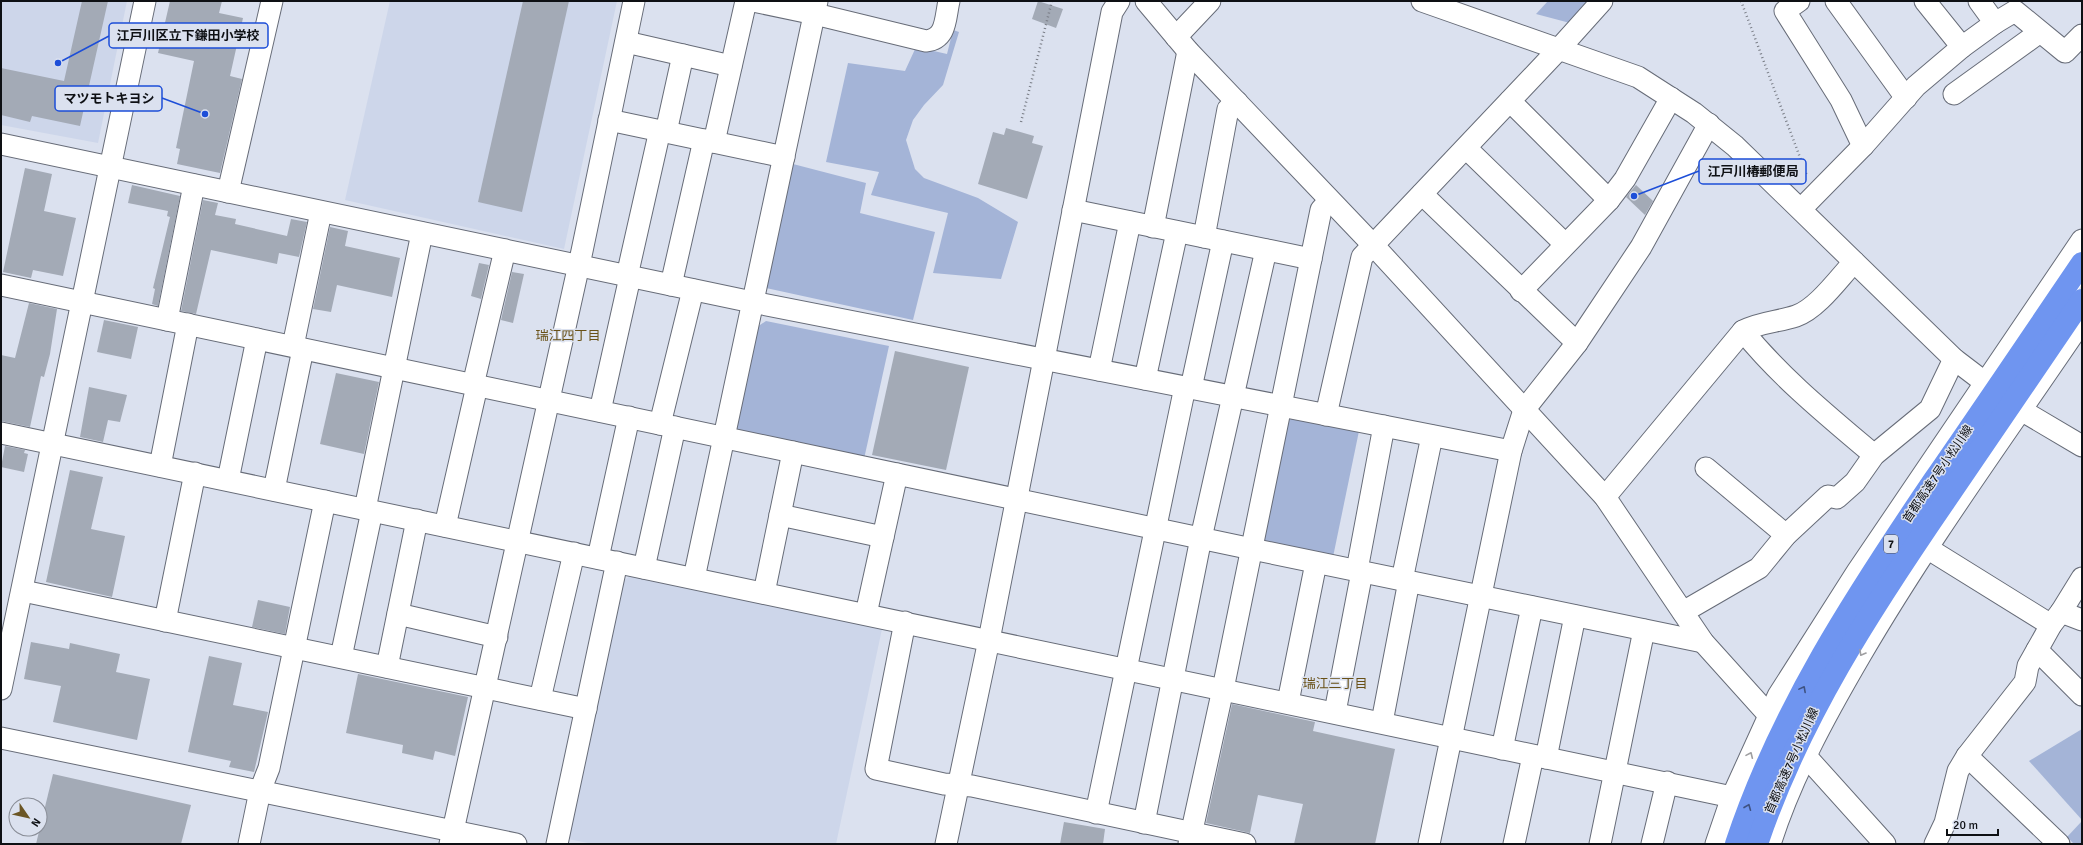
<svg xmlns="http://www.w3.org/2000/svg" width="2083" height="845" viewBox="0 0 2083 845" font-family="Signika,'Noto Sans JP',sans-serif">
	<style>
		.built { fill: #cdd6ea }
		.green { fill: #a4b4d7 }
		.building { fill: #a3aab6 }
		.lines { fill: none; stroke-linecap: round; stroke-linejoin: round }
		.minor-casing { stroke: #676c78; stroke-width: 23 }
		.path { stroke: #7a7e87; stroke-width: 2.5; stroke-dasharray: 1 3; stroke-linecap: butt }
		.minor { stroke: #fff; stroke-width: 21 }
		.highway-bridge-casing { stroke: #fff; stroke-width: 24; stroke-linecap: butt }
		.highway-bridge { stroke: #6f95f0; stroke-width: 22 }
		.oneway { stroke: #9f9fa1 }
		.oneway2 { stroke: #3e5282 }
		.labels { text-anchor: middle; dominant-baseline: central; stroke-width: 3; stroke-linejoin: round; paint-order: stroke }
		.shield { fill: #dbe1ef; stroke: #4c4f56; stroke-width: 1 }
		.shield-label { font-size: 11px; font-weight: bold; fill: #0e1014 }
		.street-label { font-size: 12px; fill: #0e1014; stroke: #dbe1ef }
		.neighbourhood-label { font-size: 13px; fill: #695117; stroke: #dbe1ef }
		.leader { fill: none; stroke: #1d4ed8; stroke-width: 1.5 }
		.callout-dot { fill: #1d4ed8; stroke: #dbe1ef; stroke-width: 1.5 }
		.callout { fill: #dbe1ef; stroke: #1d4ed8; stroke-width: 1.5 }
		.callout-label { font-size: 13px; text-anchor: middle; font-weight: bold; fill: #0e1014 }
	</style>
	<rect width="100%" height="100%" fill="#dbe1ef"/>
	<g class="built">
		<polygon points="1,1 127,1 98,143 1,125"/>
		<polygon points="390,1 617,1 564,249 345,200"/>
		<polygon points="631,575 882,629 836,844 593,844 568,839 621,583"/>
	</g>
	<g class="green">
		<polygon points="1548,1 1590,1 1570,23 1536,14"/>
		<polygon points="953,30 959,32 943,85 924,105 913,120 906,140 915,169 924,178 978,198 1018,222 1001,279 933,273 948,213 871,195 879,172 826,162 848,63 905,71 916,47 947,54"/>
		<polygon points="793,164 866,183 860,213 935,232 913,320 766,288"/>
		<polygon points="766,321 889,346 864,459 737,433 732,426 757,327"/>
		<polygon points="1292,418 1359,431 1333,557 1265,543 1259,534 1283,425"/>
		<polygon points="2082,729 2082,820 2029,761"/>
		<polygon points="2082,821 2082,844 2074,844 2067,837"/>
	</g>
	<g class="building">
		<polygon points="82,1 108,1 80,126 32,116 30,122 1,115 1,68 64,81"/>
		<polygon points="170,1 222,1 219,13 243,18 230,76 242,79 220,173 177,164 180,149 176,148 194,61 158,53"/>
		<polygon points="523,1 569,1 522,212 478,202"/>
		<polygon points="1038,1 1063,9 1056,28 1032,19"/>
		<polygon points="1006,128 1034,136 1032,143 1043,146 1027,199 978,184 993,132 1004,135"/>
		<polygon points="25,168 52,174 44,211 76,218 63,276 33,270 31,278 3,272"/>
		<polygon points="132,185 180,196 158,306 152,304 155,289 153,288 170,217 167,216 168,211 128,203"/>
		<polygon points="1636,185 1653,201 1645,215 1626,197"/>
		<polygon points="203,200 218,203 215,215 236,219 235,224 287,236 291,219 307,222 299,257 279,253 277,264 211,250 196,314 181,311"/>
		<polygon points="330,227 348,231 345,246 400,258 392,297 337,285 331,312 313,309"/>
		<polygon points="479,263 489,265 481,299 471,296"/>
		<polygon points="512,272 524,274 513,323 501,320"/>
		<polygon points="29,303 57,309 50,354 44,377 41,376 30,427 1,421 1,355 15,358"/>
		<polygon points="104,320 138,327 131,359 97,352"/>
		<polygon points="895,351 969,367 946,470 872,455"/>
		<polygon points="336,373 379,382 364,454 320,444"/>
		<polygon points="89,387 127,395 120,422 108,420 103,442 80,437"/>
		<polygon points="5,446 25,450 24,453 28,454 24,472 1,467"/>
		<polygon points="70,470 103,477 91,529 125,536 112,597 46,582"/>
		<polygon points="258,600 290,607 285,634 252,627"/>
		<polygon points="31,642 69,649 70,643 120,654 116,672 150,679 137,740 53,722 61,686 24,679"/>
		<polygon points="209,656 242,663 233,705 268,712 254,772 229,767 231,761 188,752"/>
		<polygon points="358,674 468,697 455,756 435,751 433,760 402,753 403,745 346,733"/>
		<polygon points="1232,704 1315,722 1313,731 1395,749 1375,844 1294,844 1303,804 1258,795 1250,833 1206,823"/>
		<polygon points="53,774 191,805 181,844 36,844"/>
		<polygon points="1064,822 1105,829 1103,844 1060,844"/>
	</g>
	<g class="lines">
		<g class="minor-casing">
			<g id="minor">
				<path d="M753,1L815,14L926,41C947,39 945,18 949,1"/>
				<polyline points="1146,1 1188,51 1374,246 1605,497 1703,642 1885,844"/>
				<polyline points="1422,1 1638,77 1694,113 1735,146 1954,359 2021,410 2082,446"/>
				<polyline points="1799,1 1785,11 1841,100 1863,146"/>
				<polyline points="1836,1 1906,98"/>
				<polyline points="1925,1 1962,47"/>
				<polyline points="1979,1 1995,23"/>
				<polyline points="1176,37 1210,1"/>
				<polyline points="626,42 731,66"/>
				<polyline points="1954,94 2040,32"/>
				<polyline points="1510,101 1609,200"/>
				<polyline points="609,120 784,157"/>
				<polyline points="666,132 683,55"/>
				<polyline points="714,142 746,1"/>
				<polyline points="1,144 752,302 1511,451"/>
				<polyline points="1466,148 1565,244"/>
				<polyline points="228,192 272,1"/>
				<polyline points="1422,194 1577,343"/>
				<polyline points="1801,209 1863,146 1916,86 1962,47 1995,23 2015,11 2065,52 2082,35"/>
				<polyline points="1073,210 1311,259"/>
				<polyline points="1153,227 1188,51"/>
				<polyline points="1204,237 1228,109 1237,102"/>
				<polyline points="627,276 660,130"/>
				<polyline points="1,285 1252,549 1703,642"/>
				<polyline points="671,285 704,140"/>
				<polyline points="1521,291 1609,200 1625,179 1671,98"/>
				<polyline points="167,320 194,185"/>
				<path d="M1743,331C1781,378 1828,416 1874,455"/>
				<polyline points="293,346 321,212"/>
				<polyline points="1099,370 1130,222"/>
				<polyline points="1145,379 1177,232"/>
				<polyline points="473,385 505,250"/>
				<polyline points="1191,388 1223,241"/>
				<polyline points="600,411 630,277"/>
				<polyline points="1326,415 1362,257 1558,50 1602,1"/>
				<polyline points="660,424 693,290"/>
				<polyline points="1,433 1732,797"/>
				<polyline points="160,466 188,324"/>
				<polyline points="1706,468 1786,535"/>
				<polyline points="228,480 257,339"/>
				<polyline points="274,490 303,349"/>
				<path d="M1605,497L1743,331C1760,322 1778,322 1796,316C1817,309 1839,278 1854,262"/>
				<polyline points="365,509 422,233"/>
				<polyline points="780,515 883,537"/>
				<polyline points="445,526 477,386"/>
				<polyline points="1927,548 2051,625"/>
				<polyline points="598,558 629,417"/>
				<polyline points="644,568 675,427"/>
				<polyline points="1357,570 1384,426"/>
				<polyline points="694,578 817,1"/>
				<polyline points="1402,580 1432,436"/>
				<polyline points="23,591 586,709"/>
				<polyline points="764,593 793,452"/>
				<polyline points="1683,612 1759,568 1786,535 1828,496 1837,498 1855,482 1874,455 1930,409 1954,359"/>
				<polyline points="2061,612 2082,620"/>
				<polyline points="398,614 497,637"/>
				<polyline points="866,614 897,474"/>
				<polyline points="165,621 195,473"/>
				<polyline points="905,622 876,769 944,784 972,786 1245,844"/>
				<polyline points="2037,650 2082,695"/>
				<polyline points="341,657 372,511"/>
				<polyline points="387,667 417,520"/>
				<polyline points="1,689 145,1"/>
				<polyline points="540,699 574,553"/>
				<polyline points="1288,702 1316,563"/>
				<polyline points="1335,712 1362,572"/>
				<polyline points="1382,722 1409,581"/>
				<polyline points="1,738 516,844"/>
				<polyline points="1502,749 1532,607"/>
				<polyline points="1967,756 2059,844"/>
				<polyline points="1546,758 1575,616"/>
				<polyline points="1096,813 1185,387"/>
				<polyline points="1144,823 1201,538 1266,250"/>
				<polyline points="249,844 260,791 269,768 325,501"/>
				<polyline points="450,844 582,251 634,1"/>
				<polyline points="557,844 617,562"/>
				<polyline points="946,844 989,640 1112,12 1119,1"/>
				<polyline points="1189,844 1223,689 1321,210 1329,201"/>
				<polyline points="1429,844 1511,451 1524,410 1577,343 1641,247 1709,124"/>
				<polyline points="1514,844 1533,756"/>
				<polyline points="1600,844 1644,630"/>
				<polyline points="1652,844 1667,782"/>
				<polyline points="1716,844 1732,797 1778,696 1857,572 2082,240"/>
				<path d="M1770,844C1791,778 1825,716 1860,656C1927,541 2007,432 2082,321"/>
				<polyline points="1935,844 1945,823 1958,771 1967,756 2025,682 2028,666 2051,625 2061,612 2082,578"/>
			</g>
		</g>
		<g class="path">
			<polyline points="1741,1 1807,176"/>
			<polyline points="1021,122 1052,1"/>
		</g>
		<use href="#minor" class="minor"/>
		<g class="highway-bridge-casing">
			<g id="highway-bridge">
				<path d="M1736,844C1780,711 1856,595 1934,480C1984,408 2033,335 2082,263"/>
				<path d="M1757,844C1799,719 1871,609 1945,501C1991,434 2036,367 2082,300"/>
			</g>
		</g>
		<use href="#highway-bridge" class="highway-bridge"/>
	</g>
	<defs><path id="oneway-chevron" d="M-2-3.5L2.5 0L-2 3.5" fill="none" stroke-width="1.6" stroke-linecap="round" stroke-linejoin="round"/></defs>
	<g class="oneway">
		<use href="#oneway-chevron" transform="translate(1862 653) rotate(120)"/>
		<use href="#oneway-chevron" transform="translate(1750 755) rotate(-66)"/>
	</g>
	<g class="oneway2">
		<use href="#oneway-chevron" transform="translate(1803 689) rotate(-62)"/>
		<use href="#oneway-chevron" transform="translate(1748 807) rotate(-68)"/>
	</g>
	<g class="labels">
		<rect class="shield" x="1884" y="535" width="14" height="18" rx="3"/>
		<g class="shield-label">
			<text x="1891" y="544">7</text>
		</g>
		<g class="street-label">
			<text transform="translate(1938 474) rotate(-56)">首都高速7号小松川線</text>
			<text transform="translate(1792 761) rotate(-66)">首都高速7号小松川線</text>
		</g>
		<g class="neighbourhood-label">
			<text x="568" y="336">瑞江四丁目</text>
			<text x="1335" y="684">瑞江三丁目</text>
		</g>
	</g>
	<path class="leader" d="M58 63L109 36M205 114L162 98M1634 196L1699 171"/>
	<g class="callout-dot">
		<circle cx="58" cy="63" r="4"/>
		<circle cx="205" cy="114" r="4"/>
		<circle cx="1634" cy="196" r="4"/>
	</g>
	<g class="callout">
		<rect x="109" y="23" width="159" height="25" rx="4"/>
		<rect x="55" y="86" width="107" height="25" rx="4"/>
		<rect x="1699" y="159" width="107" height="25" rx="4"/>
	</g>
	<g class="callout-label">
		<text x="188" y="40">江戸川区立下鎌田小学校</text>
		<text x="109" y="103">マツモトキヨシ</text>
		<text x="1753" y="176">江戸川椿郵便局</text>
	</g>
	<rect width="2083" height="845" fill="none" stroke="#0e1014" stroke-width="4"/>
	<g transform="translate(28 817) rotate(124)"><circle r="19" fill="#dbe1ef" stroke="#898d97"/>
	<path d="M0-3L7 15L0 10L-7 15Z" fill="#6b5625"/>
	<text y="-6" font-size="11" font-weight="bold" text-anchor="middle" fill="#0e1014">N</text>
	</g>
	<path d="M1947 829v6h51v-6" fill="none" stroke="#0e1014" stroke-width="2"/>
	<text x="1953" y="829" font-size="12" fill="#0e1014" stroke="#dbe1ef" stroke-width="3" paint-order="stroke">20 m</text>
</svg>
